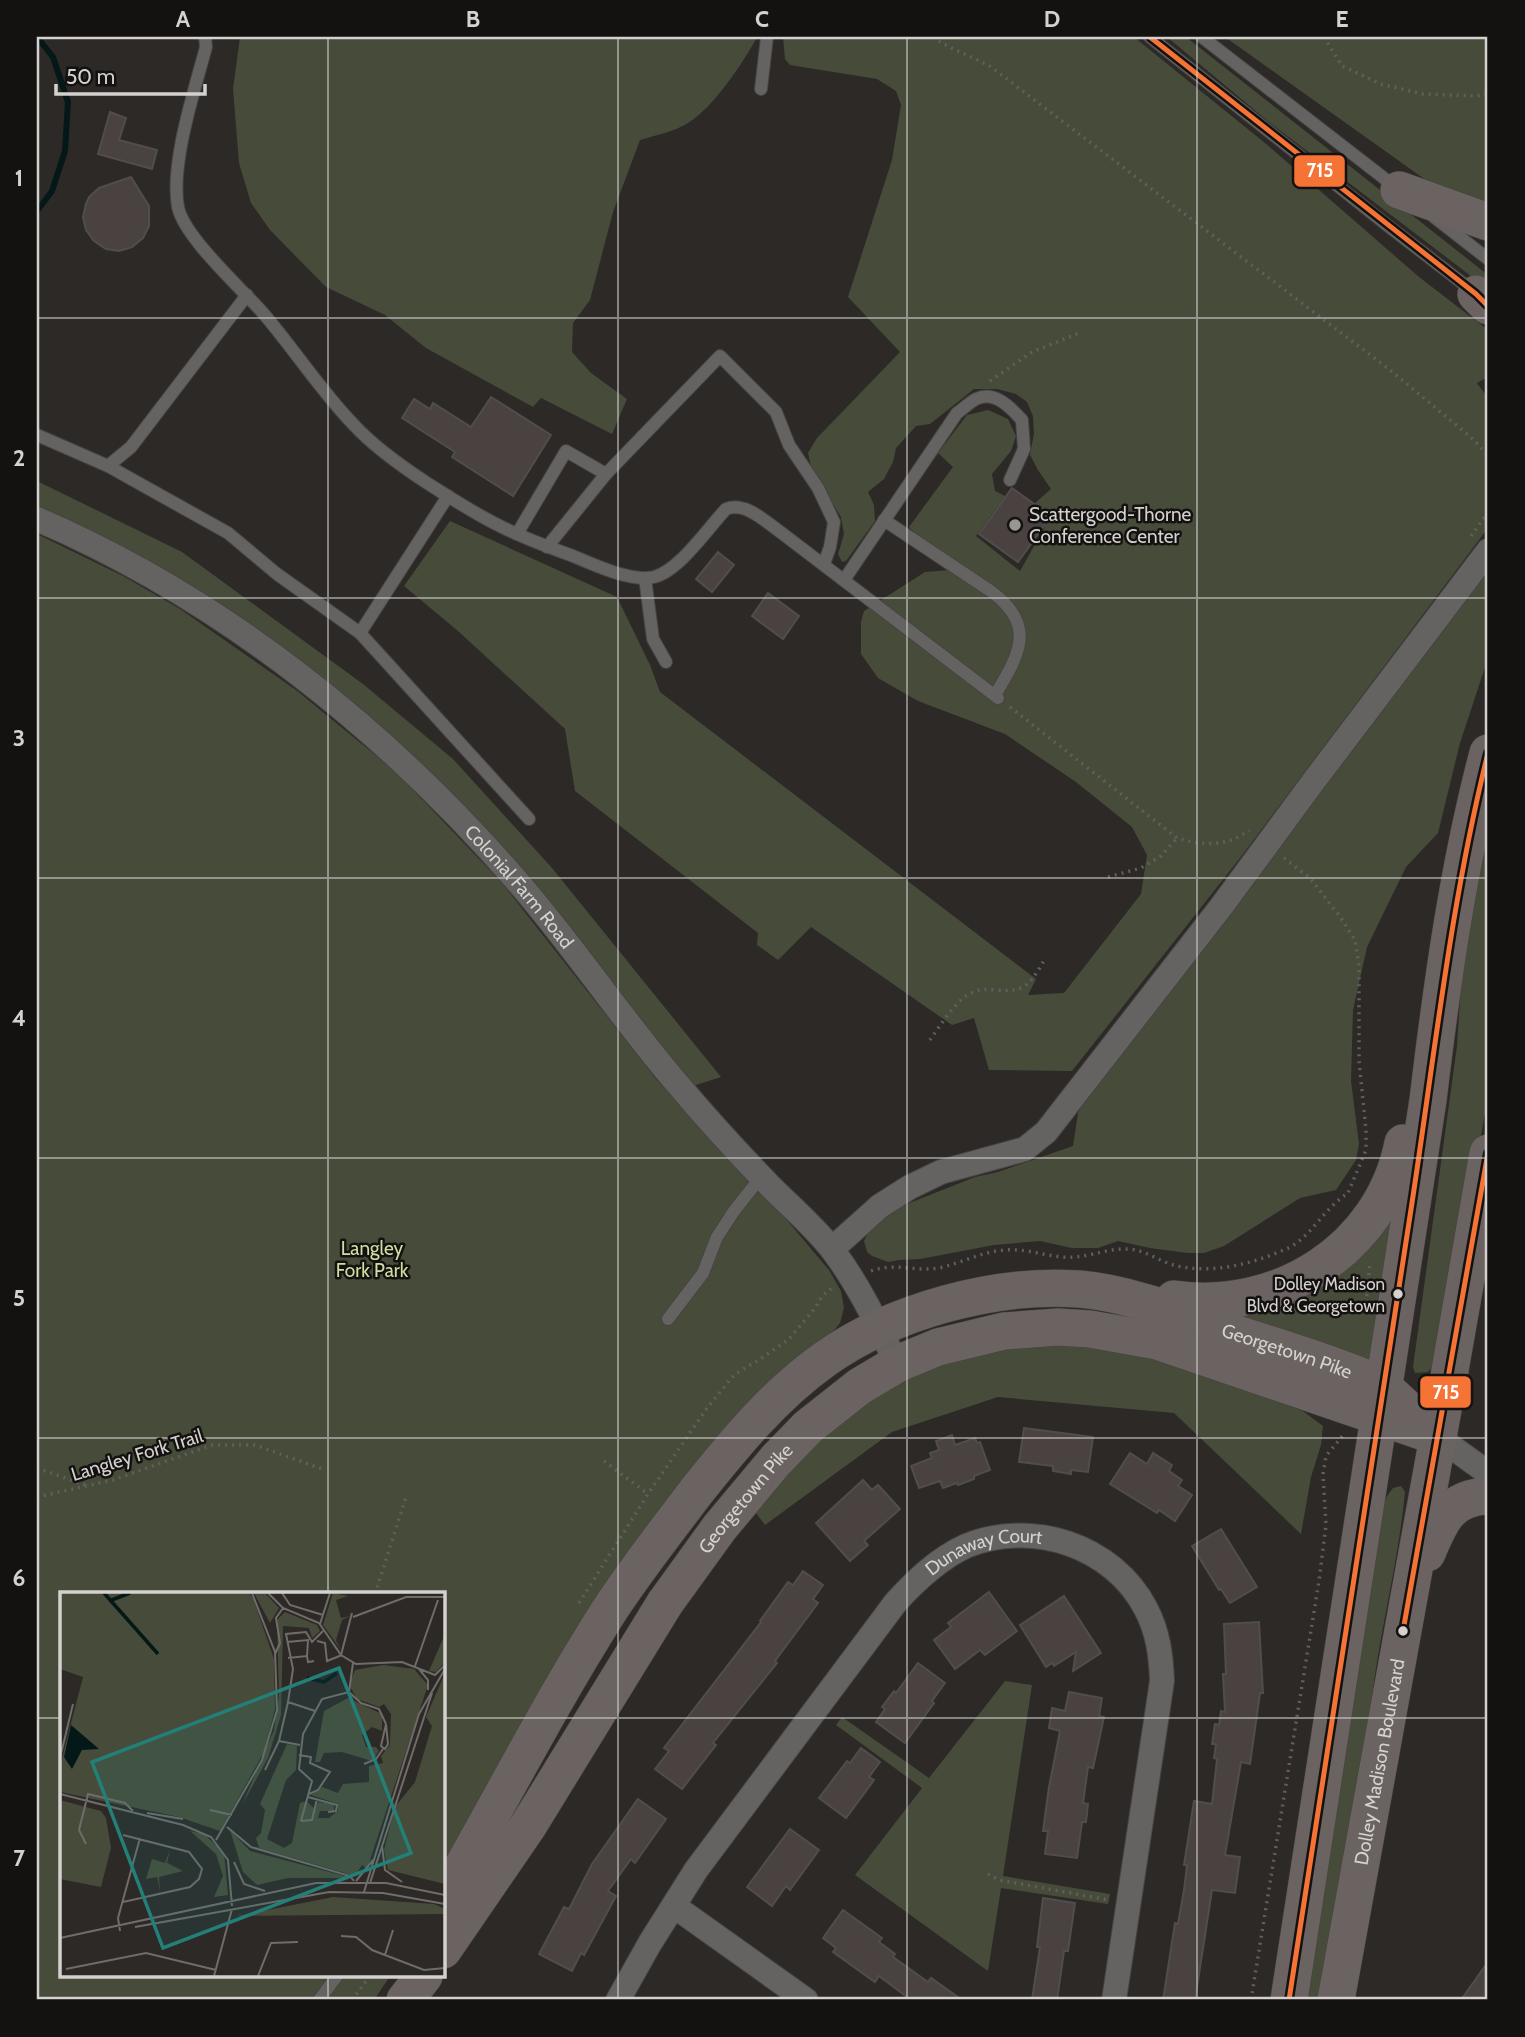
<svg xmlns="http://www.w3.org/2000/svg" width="1525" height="2037" viewBox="0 0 1525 2037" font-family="Cabin,sans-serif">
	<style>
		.green { fill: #474c3a }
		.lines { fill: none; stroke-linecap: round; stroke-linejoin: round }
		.stream { stroke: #041818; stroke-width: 6 }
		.building { fill: #494240; stroke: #504e4c; stroke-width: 2 }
		.service-casing { stroke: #464443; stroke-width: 14 }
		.minor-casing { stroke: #464443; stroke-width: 26 }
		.primary-casing { stroke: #464443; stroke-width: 38 }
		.path { stroke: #605f5d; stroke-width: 3.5; stroke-dasharray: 2 5; stroke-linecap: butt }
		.service { stroke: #656362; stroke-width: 12 }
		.minor { stroke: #656362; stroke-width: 24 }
		.primary { stroke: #6b6262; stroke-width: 37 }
		.bus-1-casing { stroke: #141210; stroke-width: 10 }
		.bus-1 { stroke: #f57335; stroke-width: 5 }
		.grid { fill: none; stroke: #d4d1cf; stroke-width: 2; stroke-opacity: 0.55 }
		.poi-dot { fill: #999694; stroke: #141210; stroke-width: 2.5 }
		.bus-dot { fill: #d4d1cf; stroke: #141210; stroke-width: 2.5 }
		.labels { text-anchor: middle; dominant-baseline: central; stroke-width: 5; stroke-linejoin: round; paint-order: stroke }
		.bus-label { font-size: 17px; fill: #d4d1cf; stroke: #141210; text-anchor: end }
		.poi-label { font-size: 19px; fill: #d4d1cf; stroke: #141210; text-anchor: start }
		.street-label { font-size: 19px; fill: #d4d1cf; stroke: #141210 }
		.park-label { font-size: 19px; fill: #cfdfa2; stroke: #141210 }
		.inset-river { fill: none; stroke: #041818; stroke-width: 3.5 }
		.inset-road { fill: none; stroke: #6f6c6a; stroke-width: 2 }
		.view { fill: #237f78; fill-opacity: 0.15; stroke: #237f78; stroke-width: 3.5 }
		.inset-edge { fill: none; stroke: #d4d1cf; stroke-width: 3.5 }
		.line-badge { stroke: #141210; stroke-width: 2.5 }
		.badge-label { font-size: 19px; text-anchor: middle; font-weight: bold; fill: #fff }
		.neatline { fill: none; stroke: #d4d1cf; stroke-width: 2.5 }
		.grid-label { font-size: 23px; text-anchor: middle; font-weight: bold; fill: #d4d1cf }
	</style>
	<rect width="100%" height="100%" fill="#2c2927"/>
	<g class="green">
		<path d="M240,37H757C744,62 712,109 688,123C674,132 656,135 640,140L613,212L590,300L573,323L572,352L591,373L627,399L612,434L541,398L533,407L426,348L385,315L326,287L270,230L251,203L239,163L233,89Z"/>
		<polygon points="783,37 1134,37 1265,143 1419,277 1488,330 1488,377 1477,383 1488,398 1488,528 1240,858 1072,1071 989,1070 974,1018 952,1025 811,927 778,960 757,945 758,933 575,791 565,729 458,631 404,586 450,521 617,597 650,665 660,692 1036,979 1028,995 1064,993 1141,894 1147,855 1132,827 1076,782 1005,734 918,701 878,678 861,654 861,622 864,611 925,572 951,570 909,527 953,467 938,453 967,415 988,410 1008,419 1016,436 1011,451 992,474 995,491 1005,496 976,536 1020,571 1051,516 1034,504 1051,489 1038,470 1030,455 1034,433 1033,416 1027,402 1016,394 997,389 974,389 930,424 916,426 896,448 893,462 884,479 868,492 874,505 875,521 846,561 842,562 838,554 844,534 841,517 812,471 808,453 817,438 900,352 848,297 892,160 901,105 896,91 877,79 790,65 785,59"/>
		<polygon points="1167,37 1186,37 1488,275 1488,289 1269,122"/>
		<polygon points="1225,37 1488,37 1488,202 1474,202 1430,183"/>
		<polygon points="37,481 182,552 363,684 453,759 552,868 721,1077 693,1086 376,726 37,510"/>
		<polygon points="37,534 123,576 180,609 296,690 396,772 502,883 657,1080 780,1212 829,1270 841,1291 844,1308 840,1323 829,1337 749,1416 443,1884 443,1594 61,1594 61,1976 390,1976 374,2000 37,2000"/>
		<polygon points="1488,562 1488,658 1460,743 1438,833 1406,867 1367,947 1353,1010 1351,1081 1359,1144 1356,1160 1336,1190 1300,1198 1224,1246 1204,1253 1188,1253 1150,1248 1118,1241 1098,1248 1072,1248 1040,1241 994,1245 920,1259 899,1260 888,1262 872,1256 867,1252 864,1241 872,1224 897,1208 975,1177 998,1172 1073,1146 1078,1113 1085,1099"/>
		<polygon points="1488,825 1488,1096 1444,1345 1434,1365 1428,1372 1415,1373 1413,1367 1457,1046 1461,984 1470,912"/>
		<polygon points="1393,1210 1375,1376 1228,1310"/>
		<polygon points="1014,1339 1080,1341 1143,1353 1303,1411 1323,1426 1321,1445 1311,1477 1301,1534 1174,1413 998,1397 892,1432 765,1525 753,1509 762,1492 880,1384"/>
		<path d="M1401,1486L1405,1492C1399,1556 1383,1618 1374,1682C1359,1788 1347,1895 1328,2000H1302L1379,1516L1387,1496L1393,1488Z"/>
		<polygon points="1005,1681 1032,1685 1003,1876 1110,1894 1108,1904 1001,1888 988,1971 855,1875 922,1788 836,1725 842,1717 929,1778"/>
	</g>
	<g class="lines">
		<polyline class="stream" points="37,211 52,191 65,151 68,102 53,57 37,37"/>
	</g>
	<g class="building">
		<polygon points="110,112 126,118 119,140 157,150 152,169 98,154"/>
		<polygon points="131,177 149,206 149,226 143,238 132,247 119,251 106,249 94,241 86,230 83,217 86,204 89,197 99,188"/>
		<polygon points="491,397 551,435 513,496 452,457 455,452 402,418 414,399 430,409 433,403 471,427"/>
		<polygon points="1012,488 1051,516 1018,562 979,534"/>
		<polygon points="718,552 734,565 712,592 696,579"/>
		<polygon points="768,593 799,616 783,639 752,616"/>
		<polygon points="1024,1428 1093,1437 1088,1472 1071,1470 1071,1474 1053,1471 1053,1466 1019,1462"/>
		<polygon points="952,1435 955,1445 975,1438 977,1443 980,1442 990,1470 974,1476 974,1479 958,1485 957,1483 943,1488 940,1481 919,1488 911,1466 932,1458 930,1453 939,1450 936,1441"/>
		<polygon points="1130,1453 1147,1464 1153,1453 1172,1465 1169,1471 1182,1480 1178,1486 1192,1495 1175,1521 1159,1510 1157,1513 1110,1484"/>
		<polygon points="863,1480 872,1490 878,1485 900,1509 864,1541 868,1545 850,1561 816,1523"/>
		<polygon points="1221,1529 1257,1587 1230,1603 1221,1589 1219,1590 1192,1546"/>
		<polygon points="803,1571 823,1585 813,1599 818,1603 775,1661 777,1663 713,1743 716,1745 682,1789 655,1769 669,1751 664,1748 761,1622 760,1621 788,1582 793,1585"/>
		<polygon points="989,1592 1017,1631 985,1655 980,1650 955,1669 934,1640 951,1627 948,1623"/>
		<polygon points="1064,1596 1101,1653 1073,1671 1076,1652 1054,1666 1052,1663 1046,1667 1020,1625"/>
		<polygon points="1259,1622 1263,1693 1260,1693 1250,1764 1241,1762 1225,1855 1240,1857 1235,1893 1212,1890 1195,2000 1163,2000 1175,1923 1178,1924 1184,1890 1187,1865 1184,1865 1194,1801 1212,1804 1217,1759 1214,1758 1216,1744 1212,1744 1215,1724 1219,1725 1221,1711 1225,1712 1223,1674 1226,1674 1224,1624"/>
		<polygon points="918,1663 945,1683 932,1701 934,1703 905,1743 876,1722 885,1709 882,1707 894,1691 896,1693"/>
		<polygon points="1069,1692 1102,1698 1099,1716 1104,1717 1093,1768 1088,1767 1083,1803 1088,1804 1086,1822 1082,1822 1077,1858 1045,1854 1048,1831 1043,1831 1049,1787 1060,1731 1049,1728 1052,1708 1065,1711"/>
		<polygon points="861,1748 880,1762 869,1777 874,1780 846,1818 819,1798 847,1761 850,1763"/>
		<polygon points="638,1799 666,1819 635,1863 631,1859 608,1891 616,1896 584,1955 581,1953 572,1971 539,1954 564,1907 569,1909 592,1864"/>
		<polygon points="790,1829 819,1850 790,1890 786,1886 772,1906 747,1887"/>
		<polygon points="1043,1898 1075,1903 1068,1951 1064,1951 1057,2000 1032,2000 1040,1947 1037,1947"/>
		<polygon points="843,1910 882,1938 879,1942 895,1954 893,1957 928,1982 931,1978 962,2000 911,2000 879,1976 875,1982 833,1952 836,1948 823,1938"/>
		<polygon points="1488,1962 1488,2000 1461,2000"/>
	</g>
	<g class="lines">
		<g class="service-casing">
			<g id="service">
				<path d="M205,37L206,47C195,89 170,164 178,207C184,237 241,288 263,313C294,349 320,390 353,424C374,447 401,466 427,483C451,498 475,514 500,526C523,538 548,547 573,556C595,565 630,582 654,577C679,571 708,528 726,509C746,501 767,523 783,534L998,698"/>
				<polyline points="1150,37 1387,225 1474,292"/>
				<polyline points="1202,37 1398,189"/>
				<polyline points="761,89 767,37"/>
				<polyline points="1434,217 1488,259"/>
				<polyline points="37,435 108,466 131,447 247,295"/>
				<polyline points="108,466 228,533 277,574 360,633 529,819"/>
				<path d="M884,520L992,592C1037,626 1019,655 995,695"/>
				<polyline points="517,534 566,451 606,474 720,356 776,412 789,445 818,488 834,522 830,547 824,564"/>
				<polyline points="547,547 606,474"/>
				<polyline points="645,578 653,639 666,662"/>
				<path d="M844,580L957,413C963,409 970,402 976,399C995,390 1011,408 1022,420L1024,449L1010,480"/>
				<polyline points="360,633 448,496"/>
				<polyline points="668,1319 703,1273 717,1237 734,1211 761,1177"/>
				<polyline points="319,2000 337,1976"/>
			</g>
		</g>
		<g class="minor-casing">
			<g id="minor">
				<path id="s1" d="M37,519C225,600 390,733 523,888C576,950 622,1019 675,1081C705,1117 737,1152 770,1186C791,1207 816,1228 834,1252C860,1287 878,1326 897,1364"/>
				<polyline points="832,1249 880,1206 910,1187 941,1172 1025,1149 1046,1132 1221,907 1313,782 1488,551"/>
				<polyline points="1438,1437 1488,1473"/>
				<polyline points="674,1906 806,2000"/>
				<path id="s2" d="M618,2000L650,1943L696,1870L896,1602C916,1580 938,1559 966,1546C1031,1519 1113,1545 1146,1609C1158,1632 1161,1655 1162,1681L1114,2000"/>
			</g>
		</g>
		<g class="primary-casing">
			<g id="primary">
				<polyline points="1399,190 1488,222"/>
				<polyline points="1476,294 1488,306"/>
				<path d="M1174,1299C1279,1314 1382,1249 1403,1143"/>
				<path d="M1427,1553C1440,1522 1449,1497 1488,1496"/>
				<path id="s3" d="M443,1901C498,1806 548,1707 607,1614C634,1572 665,1533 695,1493C733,1445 774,1395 825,1359C893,1311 995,1283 1079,1289C1131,1293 1191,1318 1240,1335C1283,1349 1328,1362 1370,1380L1390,1393L1438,1437"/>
				<path id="s4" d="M443,1950L528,1826L665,1603L720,1527L776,1460L808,1427L860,1386L897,1364L938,1347L1004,1331L1058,1327L1090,1329L1157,1341L1424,1432"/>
				<polyline points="405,2000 424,1976"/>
				<path d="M1289,2000L1428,1100C1442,983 1458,867 1488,753"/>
				<path id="s5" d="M1336,2000L1446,1393L1488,1153"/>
			</g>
		</g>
		<g class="path">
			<path d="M933,37C951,50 972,56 991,67L1390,370L1473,439L1488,456"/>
			<polyline points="1324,37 1342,66 1381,84 1423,94 1476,96 1488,93"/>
			<polyline points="990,381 1032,352 1079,333"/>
			<polyline points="1471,536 1488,512"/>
			<path d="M1010,707L1177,838C1202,846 1228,847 1249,830"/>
			<polyline points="1284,858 1310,878 1341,918 1355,940 1359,966 1359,1061 1366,1130 1366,1150 1348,1193"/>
			<polyline points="1108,877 1141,868 1161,856 1177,838"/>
			<path d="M930,1040C940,1026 957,998 973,992C980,989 987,989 995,990C1026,993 1030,984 1045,959"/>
			<path d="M871,1271C896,1262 915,1272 939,1268C962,1263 983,1251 1006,1250C1029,1248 1052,1259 1074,1257C1092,1256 1110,1248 1127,1249C1144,1249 1160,1262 1177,1266C1213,1274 1252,1264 1286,1249C1310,1239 1323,1209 1348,1193"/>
			<polyline points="1366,1303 1370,1262"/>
			<polyline points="604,1461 648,1494"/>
			<polyline points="37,1468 85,1485"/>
			<polyline points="37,1497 113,1480 212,1445 255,1445 325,1470"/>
			<polyline points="375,1594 407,1494"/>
			<polyline points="579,1603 648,1494 707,1408 735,1374 759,1360 789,1339 816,1307 822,1296 832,1288"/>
			<polyline points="988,1874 999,1880 1109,1900"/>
			<polyline points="352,2000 370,1976"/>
			<polyline points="1251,2000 1319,1581 1326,1525 1323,1474 1326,1456 1344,1434"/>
		</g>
		<use href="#service" class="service"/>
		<use href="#minor" class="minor"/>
		<use href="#primary" class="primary"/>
		<g class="bus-1-casing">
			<g id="bus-1">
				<polyline points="1150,37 1476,294 1488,306"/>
				<polyline points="1403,1631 1488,1153"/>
				<path d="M1289,2000C1329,1739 1370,1477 1410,1216C1434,1061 1450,905 1488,753"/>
			</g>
		</g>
		<use href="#bus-1" class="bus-1"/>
	</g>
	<path class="grid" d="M328,37V1594M618,37V2000M907,37V2000M1197,37V2000M37,318H1488M37,598H1488M37,878H1488M37,1158H1488M37,1438H1488M37,1718H61M443,1718H1488M328,1976V2000"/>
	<circle class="poi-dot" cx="1015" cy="525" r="7"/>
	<g class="bus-dot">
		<circle cx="1398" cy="1294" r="6"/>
		<circle cx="1403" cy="1631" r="6"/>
	</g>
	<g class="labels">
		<g class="bus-label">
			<text x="1385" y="1284">Dolley Madison<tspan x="1385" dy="22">Blvd &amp; Georgetown</tspan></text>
		</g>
		<g class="poi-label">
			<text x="1029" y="514">Scattergood-Thorne<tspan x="1029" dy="22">Conference Center</tspan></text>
		</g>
		<g class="street-label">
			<text stroke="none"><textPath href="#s1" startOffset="612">Colonial Farm Road</textPath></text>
			<text stroke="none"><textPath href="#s3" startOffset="1153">Georgetown Pike</textPath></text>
			<text transform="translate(137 1455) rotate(-17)">Langley Fork Trail</text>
			<text stroke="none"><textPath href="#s4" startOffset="544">Georgetown Pike</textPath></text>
			<text stroke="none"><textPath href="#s2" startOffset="592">Dunaway Court</textPath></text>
			<text stroke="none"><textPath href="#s5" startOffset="242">Dolley Madison Boulevard</textPath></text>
		</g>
		<g class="park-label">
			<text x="372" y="1248">Langley<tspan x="372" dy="22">Fork Park</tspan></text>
		</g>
	</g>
	<g transform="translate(60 1592)">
		<rect width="385" height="385" fill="#2c2927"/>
		<path d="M0,1H189L193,6L214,67L215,117L204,160L160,239L119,225L0,200V174L23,85L0,77ZM194,1H205L219,16L210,31ZM273,1L288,4L276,8L281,26L290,24L282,28L276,48L281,58L263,33ZM225,20L257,33L260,39L252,46L249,36L223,34L221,123L208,166L182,213L214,138L219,104L217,28ZM385,42V70L376,80L369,79ZM323,73L354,77L368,93L307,277L302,273L295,284L199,256L196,246L201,241L205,218L200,212L227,152L237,154L236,178L226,188L207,247L224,256L232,251L240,211L246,209L255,217L258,210L274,212V219H260L258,226H269L278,219V212L251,203L262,195L278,201L283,192L309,190V174L323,171L321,164L330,153L331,122L324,112L319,115L297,107L289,93L295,78ZM385,81V292L328,278L324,258L335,215L355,190L372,134L366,125ZM288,106L322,122V139L312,135L302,143L306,155H316L319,159L312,169L282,160L264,161L260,170H255L264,119ZM0,208L41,219L46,226L51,256L41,295L0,287ZM170,238L190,259L292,286H228L197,293L183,280ZM130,239L144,242L164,261L168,303L154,305L163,284L156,262ZM110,258L107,271L123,279L99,285L100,299L97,285L86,287L92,267L105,271ZM273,305L374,312L385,317V322L177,324Z" fill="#474c3a"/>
		<path d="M11,133L39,157L22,158L12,177L4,165Z" fill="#041818"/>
		<path class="inset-river" d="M44,1L98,62M49,9L70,1M247,86L264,90L277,81"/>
		<path class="inset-road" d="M208,1L223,16L259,31L281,63L296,72L342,70L375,83L385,73M222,1L230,13L263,23M293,25L346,5H385M260,32L270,1M257,49L265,51L267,69L282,63M227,50L248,48L247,64M215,62L220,51L216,26L223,16M281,63L292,21M228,66L247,64L248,70L254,69M293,71L289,100L301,111L319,117L326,132M355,74L378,8M359,77L368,88V98M255,119L228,110L233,77L226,42L246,40L252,50L263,39M326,132L328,152L325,157L321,154ZM219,149L240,153M239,163L251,165L250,171L270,180L258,198L249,202M0,166L13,112M304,172L316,167L323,157M205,178L219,149L228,110M0,202L123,233L151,245L168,268L172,314M248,205L277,213L276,219L268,220M150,218L172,223M87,221L123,227M241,229L252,189L239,177L243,142L262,107L289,100M241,229L252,228L257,207M167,235L191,255L290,284L294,289M156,248L202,168L217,118L215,60L192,1M26,252L19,238L28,202L65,211L73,219M322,254L325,278L342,290M174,270L184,292L205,299M296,289L313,268M310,291L372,101M304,300L359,122L385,77M63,310L130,295L139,287L142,277L129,260L63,243M75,335L269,300L323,301L385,312M60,339L58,326L80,246M281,344L296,345L312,358L364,378L385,376M0,346L256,291H326L385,303M325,363L333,338M6,377L86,361L156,378M154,384L172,317M198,384L211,351L238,350"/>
		<path class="view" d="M279,76L351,261L103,356L32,170Z"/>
		<rect width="385" height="385" class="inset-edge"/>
	</g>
	<g class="line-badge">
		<rect x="1293" y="154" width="53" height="34" rx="7" fill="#f57335"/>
		<rect x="1419" y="1375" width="53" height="34" rx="7" fill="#f57335"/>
	</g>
	<g class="badge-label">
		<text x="1320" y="177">715</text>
		<text x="1446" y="1399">715</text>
	</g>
	<rect width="1525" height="2037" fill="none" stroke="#141210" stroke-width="77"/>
	<path d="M56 84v10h149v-10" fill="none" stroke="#d4d1cf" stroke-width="3.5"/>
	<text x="66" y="84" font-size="21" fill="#d4d1cf" stroke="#141210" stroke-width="5" paint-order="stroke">50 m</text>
	<rect x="38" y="38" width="1448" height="1960" class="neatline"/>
	<g class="grid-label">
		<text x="183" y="27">A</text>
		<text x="473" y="27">B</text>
		<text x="762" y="27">C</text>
		<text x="1052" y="27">D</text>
		<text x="1342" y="27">E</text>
		<text x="19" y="186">1</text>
		<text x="19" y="466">2</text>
		<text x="19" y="746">3</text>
		<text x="19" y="1026">4</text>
		<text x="19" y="1306">5</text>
		<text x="19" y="1586">6</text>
		<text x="19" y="1866">7</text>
	</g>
</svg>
